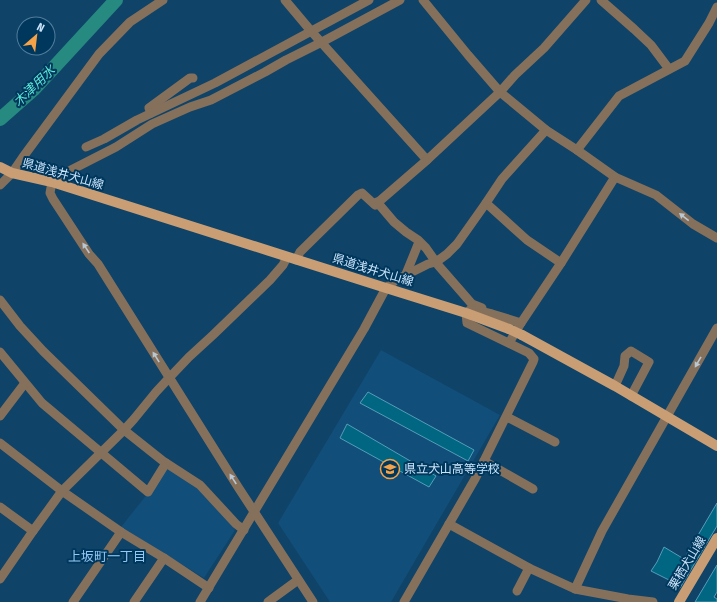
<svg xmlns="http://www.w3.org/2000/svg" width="717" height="602" viewBox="0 0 717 602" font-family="'Fira Sans Condensed','Noto Sans JP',sans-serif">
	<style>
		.built { fill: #114e79 }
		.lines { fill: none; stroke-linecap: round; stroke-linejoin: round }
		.river { stroke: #278a80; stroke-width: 14 }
		.building { fill: #006682; stroke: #559db9 }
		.minor { stroke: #85705c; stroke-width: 9 }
		.major { stroke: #c99e74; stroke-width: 10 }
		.major-bridge { stroke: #c99e74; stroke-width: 10 }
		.oneway { fill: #b9c7d3 }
		.labels { text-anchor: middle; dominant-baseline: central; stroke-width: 4; stroke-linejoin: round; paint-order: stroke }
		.street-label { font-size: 12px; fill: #cae4fb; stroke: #00385d }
		.poi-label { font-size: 12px; fill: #cae4fb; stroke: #00385d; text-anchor: start }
		.water-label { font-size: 13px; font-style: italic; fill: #5de5d6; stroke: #00385d }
		.neighbourhood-label { font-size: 13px; fill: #94c7f4; stroke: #00385d }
	</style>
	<rect width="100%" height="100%" fill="#0f4368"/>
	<g class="built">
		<polygon points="381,350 500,415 391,602 330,602 278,523"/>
		<polygon points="168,468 202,489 235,530 204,578 121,527"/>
	</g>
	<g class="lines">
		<polyline class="river" points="0,119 34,89 116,0"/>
	</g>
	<g class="building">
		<polygon points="368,392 474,450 468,461 360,403"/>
		<polygon points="347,424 436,476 429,487 340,438"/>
		<polygon points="717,503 717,526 680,588 670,583 671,581 651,571 657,562 664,547 684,559"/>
		<polygon points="717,565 717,592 714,597 717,599 717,602 695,602"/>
	</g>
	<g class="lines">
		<g class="minor">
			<polyline points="285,0 311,31 427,160"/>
			<polyline points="423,0 468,55 500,92 546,130 577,150 615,177 656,195 693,224 717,238"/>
			<polyline points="601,0 634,29 651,45 669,69"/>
			<polyline points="151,113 149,108 190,78 193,78"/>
			<polyline points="86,147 104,139 137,120 215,83 241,69 369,0"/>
			<polyline points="577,150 619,96 685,61 709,23 717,7"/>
			<polyline points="0,185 12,173 23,157 99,54 130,22 163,0"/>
			<polyline points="377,202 394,222 406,232 418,240 426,248 438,265 472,304 482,308"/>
			<polyline points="486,203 527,240 561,263"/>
			<polyline points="296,260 300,252 358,195 362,193 375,205 427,160 500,92 515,75 544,48 586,0"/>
			<polyline points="406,274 419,242"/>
			<polyline points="0,300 20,326 43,351 124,430 163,461 200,485 236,524 244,530"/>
			<polyline points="509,343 521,323 561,263 615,177"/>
			<polyline points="0,352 42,403 148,492 166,463"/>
			<polyline points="615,386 624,366 625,356 631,351 649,362 631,396"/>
			<polyline points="0,416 25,383"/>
			<polyline points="507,417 555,442"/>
			<polyline points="0,443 62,491 121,532 164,558 209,588"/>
			<polyline points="484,461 533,489"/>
			<polyline points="0,507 33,531"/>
			<polyline points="449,524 529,568 575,589 628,599 653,602"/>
			<polyline points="0,579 33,531 62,491 124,430 134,419 156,392 169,378 189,357 213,335 270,280 283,265 287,257"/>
			<polyline points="575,589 602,531 717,328"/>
			<polyline points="517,591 529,568"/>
			<polyline points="73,602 121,532"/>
			<polyline points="134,602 164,558"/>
			<polyline points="200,602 364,329 386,288 396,280 428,264 436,262 447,254 457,244 486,203 502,179 546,130"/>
			<polyline points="268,602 298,580"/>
			<polyline points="313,602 238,487 98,264 89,254 53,199 50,193 52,182 71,170 116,147 152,124 190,107 211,100 265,72 286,60 322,42 400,0"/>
			<polyline points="404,602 475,479 533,362 534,359 529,353 467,323 466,313 471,309 492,314 521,323"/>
		</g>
		<g class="major">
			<polyline points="0,167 12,173 52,182 386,288 466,313 509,329"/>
			<polyline points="522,335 615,386 717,446"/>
			<polyline points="679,602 717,538"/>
		</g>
		<polyline class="major-bridge" points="509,329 522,335"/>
	</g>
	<defs><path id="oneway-solid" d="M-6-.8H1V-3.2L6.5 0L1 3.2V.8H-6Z"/></defs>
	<g class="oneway">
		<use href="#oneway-solid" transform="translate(684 217) rotate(-142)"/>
		<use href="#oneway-solid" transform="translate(86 248) rotate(-124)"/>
		<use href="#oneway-solid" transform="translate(156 357) rotate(-122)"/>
		<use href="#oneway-solid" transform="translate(698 362) rotate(120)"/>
		<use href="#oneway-solid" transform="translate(233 479) rotate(-123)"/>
	</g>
	<defs>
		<g id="school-ring" transform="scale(1)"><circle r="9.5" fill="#00385d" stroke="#f6a246" stroke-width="1.5"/><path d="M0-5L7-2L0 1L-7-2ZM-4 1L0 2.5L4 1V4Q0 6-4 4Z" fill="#f6a246"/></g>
	</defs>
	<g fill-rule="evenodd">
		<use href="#school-ring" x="390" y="469"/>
	</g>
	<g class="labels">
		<g class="street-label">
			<text transform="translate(63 174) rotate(16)">県道浅井犬山線</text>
			<text transform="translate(373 270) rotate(17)">県道浅井犬山線</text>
			<text transform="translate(687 563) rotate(-59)">栗栖犬山線</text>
		</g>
		<g class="poi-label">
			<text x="404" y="469">県立犬山高等学校</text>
		</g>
		<g class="water-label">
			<text transform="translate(34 86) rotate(-44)">木津用水</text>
		</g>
		<g class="neighbourhood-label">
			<text x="107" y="556">上坂町一丁目</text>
		</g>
	</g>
	<g transform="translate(36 36) rotate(28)"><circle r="19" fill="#00385d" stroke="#517d9c"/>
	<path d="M0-3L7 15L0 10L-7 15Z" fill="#f6a246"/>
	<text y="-6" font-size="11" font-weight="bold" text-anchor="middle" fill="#cae4fb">N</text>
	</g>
</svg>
